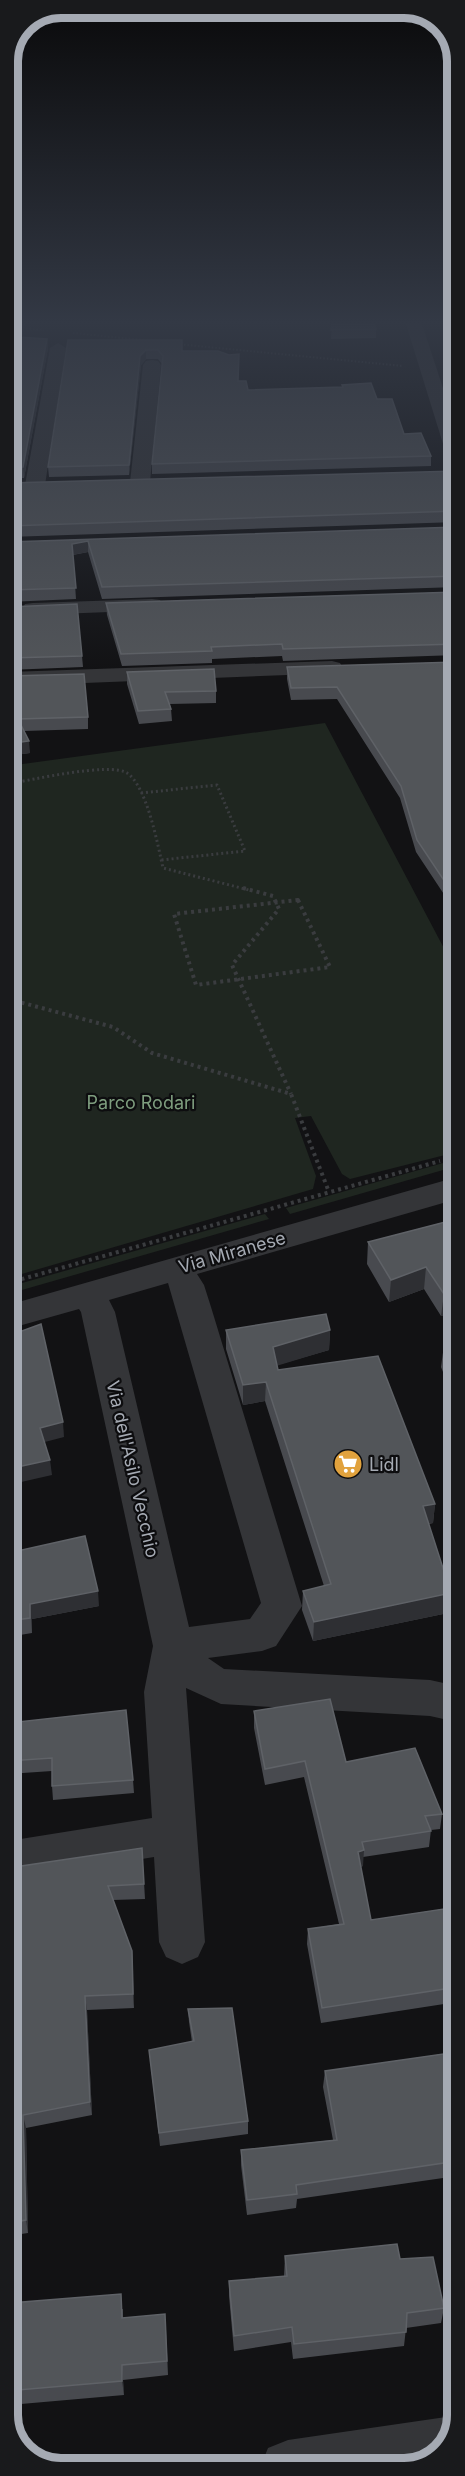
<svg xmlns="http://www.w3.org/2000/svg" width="465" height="2476" viewBox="0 0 465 2476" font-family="Inter,sans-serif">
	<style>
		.green { fill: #1f2620 }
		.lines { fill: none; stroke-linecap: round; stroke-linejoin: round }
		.path-far2 { stroke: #3a3c3f; stroke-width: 2; stroke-dasharray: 1.5 2; stroke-linecap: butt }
		.path-far1 { stroke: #3a3c3f; stroke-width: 3; stroke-dasharray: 2 3; stroke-linecap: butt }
		.path { stroke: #3a3c3f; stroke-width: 4; stroke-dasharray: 3 4; stroke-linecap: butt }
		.minor { fill: #343538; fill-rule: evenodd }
		.wall { fill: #484a4f }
		.shaded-wall { fill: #2e2f33 }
		.building { fill: #525559; stroke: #5f6267; stroke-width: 1.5 }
		.labels { text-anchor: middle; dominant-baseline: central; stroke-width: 4.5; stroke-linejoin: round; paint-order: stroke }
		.park-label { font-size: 18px; fill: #7e9d7e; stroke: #0d0d0f }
		.street-label { font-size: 18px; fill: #a5aab3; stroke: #0d0d0f }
		.poi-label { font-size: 18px; fill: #a5aab3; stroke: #0d0d0f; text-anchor: start }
		.rim { fill: none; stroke: #a5aab3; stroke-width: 8 }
	</style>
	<rect width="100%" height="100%" fill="#121214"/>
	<g class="green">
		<polygon points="325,723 457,973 457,1152 350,1179 342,1174 311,1116 295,1118 316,1176 313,1189 8,1278 8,766"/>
		<polygon points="457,1159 457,1166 290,1214 286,1208"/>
		<polygon points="265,1214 269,1219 8,1294 8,1287"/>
	</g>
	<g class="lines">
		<g class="path-far2">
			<polyline points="19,328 44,330"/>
			<polyline points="73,333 143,340"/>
			<polyline points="177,344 403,366"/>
		</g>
		<g class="path-far1">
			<path d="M8,784C31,780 110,762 127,773C147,786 158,846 163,868L249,890"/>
			<polyline points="141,793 217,785 245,851 161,860"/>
		</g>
		<g class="path">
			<polyline points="243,888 273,896 279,909 232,965 291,1094"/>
			<polygon points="298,900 330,967 196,985 174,914"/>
			<polyline points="8,999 113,1027 152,1053 291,1094 329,1192"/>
			<polyline points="447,1159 457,1156"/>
			<polyline points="8,1283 440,1161"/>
		</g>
		<g class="minor">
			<polygon points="406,324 422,324 457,431 457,466 450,464 448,460"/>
			<polygon points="58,343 66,348 45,485 42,489 28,489 25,485 50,348"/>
			<polygon points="152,360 158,361 161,365 150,482 147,486 133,486 130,482 143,365 146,361"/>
			<polygon points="152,599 160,600 163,605 160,610 33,615 25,614 22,609 25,604 33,603"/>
			<polygon points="332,661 340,663 343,668 340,673 8,686 8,672"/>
			<path d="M457,1177V1199L197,1274L204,1285L211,1307L302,1606L276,1646L262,1651L208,1658L224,1669L430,1680L457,1686V1722L430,1716L221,1704L186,1688L205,1942L198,1957L182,1964L166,1957L159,1942L154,1857L8,1881V1841L152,1818L144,1692L153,1646L81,1312L79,1309L8,1329V1305ZM168,1283L261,1603L250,1619L189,1627L115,1312L109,1300Z"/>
			<polygon points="446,2417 455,2421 444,2450 411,2468 260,2468 268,2448 288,2440"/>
		</g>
	</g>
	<g class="wall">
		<polygon points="8,324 26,324 21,337 47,339 48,348 24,478 8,478"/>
		<polygon points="332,324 376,329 376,338 331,339"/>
		<polygon points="449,324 457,324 457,345"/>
		<polygon points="68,340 182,351 238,381 248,390 342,388 342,385 377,399 404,434 431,456 431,466 152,474 152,464 162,364 158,359 146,359 141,365 129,475 49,477 48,467"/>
		<polygon points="457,471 457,522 8,537 8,483"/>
		<polygon points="457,527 457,587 102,599 88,552 73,555 76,599 8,602 8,542"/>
		<polygon points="457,592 457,655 283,661 282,656 212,659 212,663 122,666 107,615 106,603"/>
		<polygon points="8,607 82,656 83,667 8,670"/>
		<polygon points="457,662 457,914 416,852 400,798 337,699 291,700 287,679 287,667"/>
		<polygon points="127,672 216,691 216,703 170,704 171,709 172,721 139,724 127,684"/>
		<polygon points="8,676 88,717 88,729 24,731 30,753 8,756"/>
		<polygon points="456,1217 457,1217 457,1312 441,1316 424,1289 389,1302 367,1264 368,1242 456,1219"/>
		<polygon points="226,1330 330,1330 329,1350 277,1365 278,1370 435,1504 433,1523 429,1524 448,1613 313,1641 302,1610 303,1591 324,1586 265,1401 243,1405 226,1349"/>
		<polygon points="457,1343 457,1407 441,1367 444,1345"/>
		<polygon points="8,1553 99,1606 32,1619 32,1633 8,1637"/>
		<polygon points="8,1705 9,1705 11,1723 133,1780 134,1793 53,1800 52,1786 52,1771 8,1774"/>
		<polygon points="254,1711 442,1814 440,1829 431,1830 429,1847 363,1857 363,1866 360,1867 371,1920 457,1907 457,2002 321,2023 307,1944 308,1929 339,1924 304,1777 265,1785 254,1728"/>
		<polygon points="142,1848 145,1899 113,1900 132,1951 134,2008 87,2010 92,2115 26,2128 28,2233 8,2236 8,1868"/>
		<polygon points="188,2009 248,2121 248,2134 160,2146 149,2050 192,2042 189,2022"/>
		<polygon points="457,2052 457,2176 297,2199 296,2208 247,2215 241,2165 241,2150 333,2140 323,2087 325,2071"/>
		<polygon points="285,2256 400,2259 444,2308 441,2323 406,2328 404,2346 293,2359 291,2342 234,2351 229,2296 229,2281 284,2276"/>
		<polygon points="123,2309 123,2318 166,2329 168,2375 123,2380 124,2395 21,2404 18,2390 8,2391 8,2320"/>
	</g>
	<g class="shaded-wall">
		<polygon points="22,324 26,324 18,347 17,337"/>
		<polygon points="47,339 48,348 24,478 23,467"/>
		<polygon points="146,350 146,359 141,365 129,475 129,465 140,356"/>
		<polygon points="88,541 88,552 72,555 72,544"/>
		<polygon points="29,741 30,753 8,756 8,744"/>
		<polygon points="426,1267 424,1289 389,1302 391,1280"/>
		<polygon points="457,1290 457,1312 441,1316 444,1294"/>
		<polygon points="330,1330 329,1350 273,1367 273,1347"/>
		<polygon points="266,1382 265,1401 243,1405 243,1385"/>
		<polygon points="63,1422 64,1437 41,1443 40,1428"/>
		<polygon points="50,1460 52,1475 8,1485 8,1469"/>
		<polygon points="435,1504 433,1523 421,1525 423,1506"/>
		<polygon points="98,1591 99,1606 32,1619 32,1633 30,1604"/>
		<polygon points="451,1593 448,1613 313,1641 314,1622"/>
		<polygon points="9,1705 11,1718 11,1736 9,1723"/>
		<polygon points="364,1850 363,1866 356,1868 358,1852"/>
		<polygon points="132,1951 133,1965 134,2008 133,1994"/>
		<polygon points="85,1996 87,2010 92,2115 90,2102"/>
		<polygon points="23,2115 26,2128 28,2233 26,2220"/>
		<polygon points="122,2365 124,2395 122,2381"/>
	</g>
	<g class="building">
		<polygon points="8,324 22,324 17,337 47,339 23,467 8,468"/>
		<polygon points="332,324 374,324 376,329 331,330"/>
		<polygon points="453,324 457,324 457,333"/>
		<polygon points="68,340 182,340 182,351 218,351 229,355 239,354 238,381 246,381 248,390 343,387 342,385 371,383 377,399 392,399 404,434 421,433 431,456 152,464 163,356 158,350 146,350 140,356 129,465 48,467"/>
		<polygon points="457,471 457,511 8,526 8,483"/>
		<polygon points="457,527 457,576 102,587 88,541 72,544 76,588 8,590 8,542"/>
		<polygon points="457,592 457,644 283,649 282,644 211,647 212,651 121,654 106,603"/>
		<polygon points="77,604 82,656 8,658 8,607"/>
		<polygon points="457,662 457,900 417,840 401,786 337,687 291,688 287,667"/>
		<polygon points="214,669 216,691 165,692 171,709 138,711 127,672"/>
		<polygon points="84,674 88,717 18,719 29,741 8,744 8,676"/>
		<polygon points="457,1219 457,1290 444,1294 426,1267 391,1280 368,1242"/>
		<polygon points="326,1314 330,1330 273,1347 278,1370 378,1356 435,1504 423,1506 451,1593 314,1622 303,1591 331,1584 266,1382 243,1385 226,1330"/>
		<polygon points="41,1324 63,1422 40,1428 50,1460 8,1469 8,1336"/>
		<polygon points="457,1343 457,1379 444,1345"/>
		<polygon points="85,1536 98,1591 30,1604 30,1618 8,1621 8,1553"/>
		<polygon points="330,1699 346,1762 415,1748 442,1814 425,1816 431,1831 362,1842 364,1850 358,1852 371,1920 457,1907 457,1987 322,2008 308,1929 344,1924 305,1761 265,1769 254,1711"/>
		<polygon points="8,1705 9,1705 9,1723 126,1710 133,1780 52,1786 52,1758 8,1761"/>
		<polygon points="142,1848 144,1884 108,1886 132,1951 133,1994 85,1996 90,2102 23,2115 26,2220 8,2223 8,1868"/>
		<polygon points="232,2008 248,2121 159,2133 149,2050 194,2041 188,2009"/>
		<polygon points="457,2052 457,2161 296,2185 297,2194 247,2200 241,2150 337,2140 325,2071"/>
		<polygon points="397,2244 400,2259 433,2257 444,2308 407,2313 406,2332 294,2344 292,2327 234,2336 229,2281 287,2276 285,2256"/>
		<polygon points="121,2294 122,2318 165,2314 167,2361 122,2365 122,2381 18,2390 18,2375 8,2376 8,2320 11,2320 10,2303"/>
	</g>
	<linearGradient id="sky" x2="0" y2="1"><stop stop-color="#0a0a0b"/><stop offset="0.48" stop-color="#333945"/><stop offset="1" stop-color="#333945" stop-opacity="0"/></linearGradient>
	<rect width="465" height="671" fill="url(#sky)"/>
	<defs>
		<g id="supermarket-disc" transform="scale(1.5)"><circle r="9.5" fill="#e1a23d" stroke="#0d0d0f"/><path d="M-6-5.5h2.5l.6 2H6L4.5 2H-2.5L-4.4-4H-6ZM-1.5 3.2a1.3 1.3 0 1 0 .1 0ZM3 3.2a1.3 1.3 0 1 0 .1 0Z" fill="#fff"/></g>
	</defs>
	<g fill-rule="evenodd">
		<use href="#supermarket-disc" x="348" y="1464"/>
	</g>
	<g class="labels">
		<g class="park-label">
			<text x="141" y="1102">Parco Rodari</text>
		</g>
		<g class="street-label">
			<text transform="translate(232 1252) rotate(-16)">Via Miranese</text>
			<text transform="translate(133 1469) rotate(77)">Via dell'Asilo Vecchio</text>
		</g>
		<g class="poi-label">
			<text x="369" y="1464">Lidl</text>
		</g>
	</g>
	<path d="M0 0H465V2476H0ZM61 18H404A43 43 0 0 1 447 61V2415A43 43 0 0 1 404 2458H61A43 43 0 0 1 18 2415V61A43 43 0 0 1 61 18Z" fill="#191a1c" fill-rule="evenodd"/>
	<path class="rim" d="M61 18H404A43 43 0 0 1 447 61V2415A43 43 0 0 1 404 2458H61A43 43 0 0 1 18 2415V61A43 43 0 0 1 61 18Z"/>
</svg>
